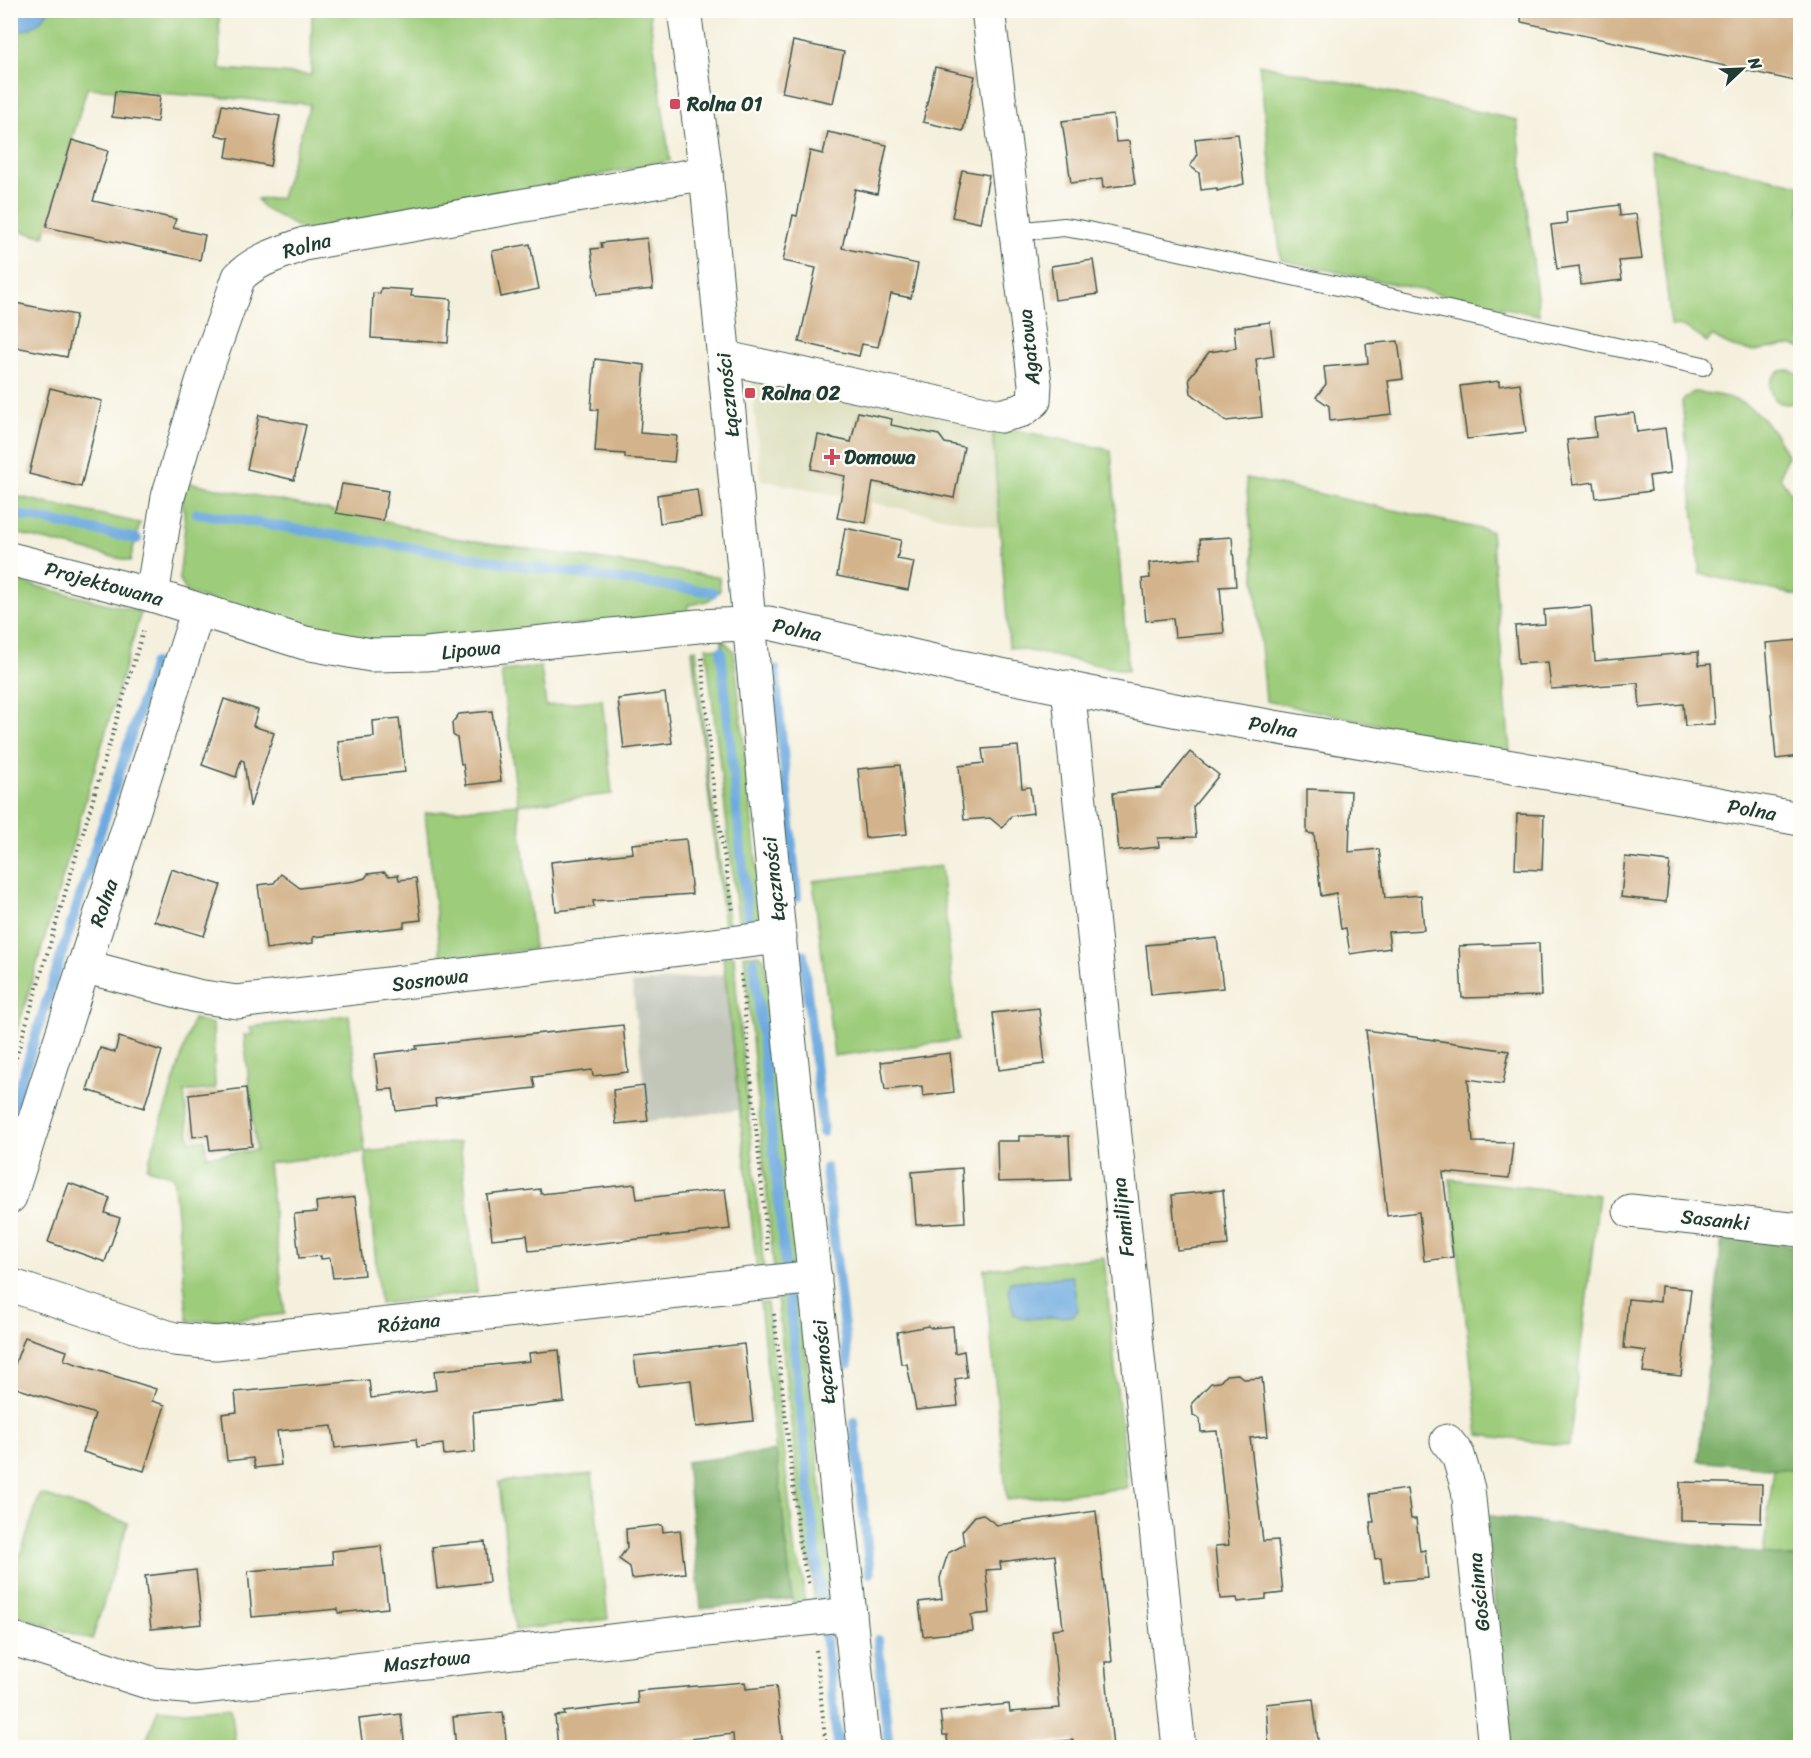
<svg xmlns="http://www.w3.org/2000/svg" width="1811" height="1758" viewBox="0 0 1811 1758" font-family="Sriracha,sans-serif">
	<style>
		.built { fill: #dcdebc }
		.industrial { fill: #c2c6b9 }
		.green { fill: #9dcc7a; stroke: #5e8457; stroke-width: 1.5 }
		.forest { fill: #7eb06a; stroke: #4e764f; stroke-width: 1.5 }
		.water { fill: #6eaadf; stroke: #46748a; stroke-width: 1.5 }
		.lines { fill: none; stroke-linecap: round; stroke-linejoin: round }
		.stream { stroke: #6eaadf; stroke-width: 10 }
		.building { fill: #d3b38b }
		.service-casing { stroke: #3f584d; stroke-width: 20 }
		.minor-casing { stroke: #3f584d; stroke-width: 35 }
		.tertiary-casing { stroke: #3f584d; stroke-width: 35 }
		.path { stroke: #3f584d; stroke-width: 4; stroke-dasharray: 1.5 4.5; stroke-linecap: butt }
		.service { stroke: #fff; stroke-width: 18 }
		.minor { stroke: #fff; stroke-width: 33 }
		.tertiary { stroke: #fff; stroke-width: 33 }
		.poi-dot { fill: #d1495b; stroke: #fdfcf7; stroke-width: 2 }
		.labels { text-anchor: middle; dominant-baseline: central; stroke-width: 5; stroke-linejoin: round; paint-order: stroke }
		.poi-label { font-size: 20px; font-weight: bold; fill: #1f3d34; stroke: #fdfcf7; text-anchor: start }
		.street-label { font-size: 20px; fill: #1f3d34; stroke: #fdfcf7 }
	</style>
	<rect width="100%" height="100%" fill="#fdfcf7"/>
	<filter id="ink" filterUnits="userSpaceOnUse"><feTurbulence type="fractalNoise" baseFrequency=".0167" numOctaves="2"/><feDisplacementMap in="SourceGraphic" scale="12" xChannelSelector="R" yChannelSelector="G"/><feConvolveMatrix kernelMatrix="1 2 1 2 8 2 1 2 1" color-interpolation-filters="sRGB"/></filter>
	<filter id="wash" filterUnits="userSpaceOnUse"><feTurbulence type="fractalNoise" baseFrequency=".008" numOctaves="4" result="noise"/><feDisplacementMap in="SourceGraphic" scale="24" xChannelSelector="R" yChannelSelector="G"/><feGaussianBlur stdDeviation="1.35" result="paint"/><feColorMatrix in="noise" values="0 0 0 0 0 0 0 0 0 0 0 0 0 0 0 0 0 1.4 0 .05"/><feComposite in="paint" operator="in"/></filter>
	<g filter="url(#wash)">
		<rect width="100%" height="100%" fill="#f5f0dd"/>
		<polygon class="built" points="751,375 992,425 1001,529 761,480"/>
		<polygon class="industrial" points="725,974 740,1110 648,1121 632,984"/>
		<g class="green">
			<polygon points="10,11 219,11 220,69 311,75 312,11 649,11 670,161 308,233 264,208 257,199 281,198 310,104 87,88 44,236 11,229"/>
			<polygon points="1259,64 1517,120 1539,315 1281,260"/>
			<path d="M1651,151L1800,185V348C1787,343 1776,347 1763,350C1743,353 1728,346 1712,336L1707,342L1685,327L1671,326Z"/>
			<circle cx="1787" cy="387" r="17"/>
			<path d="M1693,392C1743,395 1764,410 1787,455L1780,477L1792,495L1800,481V596L1700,574L1682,401Z"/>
			<polygon points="992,425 1111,450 1128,671 1009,647"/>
			<polygon points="1246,478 1491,531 1510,752 1266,701"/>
			<path d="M181,481L383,521L453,538L719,577L720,590C711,602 702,603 688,605L687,614L425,640L362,639L337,634L188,594L179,579L185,526Z"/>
			<polygon points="10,495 140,523 130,561 11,532"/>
			<polygon points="11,580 141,612 11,1052 10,580"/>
			<polygon points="722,639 734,651 763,924 739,928 706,647 722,649"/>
			<polygon points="696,649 709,782 729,926 724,926 692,650"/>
			<polygon points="541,667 546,706 602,699 612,794 518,805 534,949 441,960 425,813 518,804 501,671"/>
			<polygon points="941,866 958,1040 834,1056 813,881"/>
			<polygon points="744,955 761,955 765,960 797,1264 774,1271"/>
			<polygon points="734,956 737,998 764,1270 758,1270 756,1262 723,957"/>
			<polygon points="349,1015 365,1152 460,1142 477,1292 380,1304 365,1152 268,1163 285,1314 230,1320 188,1321 173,1176 147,1168 193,1019 213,1024 215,1089 184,1092 190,1141 205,1139 207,1156 256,1150 244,1035 252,1035 250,1027"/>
			<polygon points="1450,1179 1599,1195 1569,1446 1479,1435"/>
			<polygon points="1104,1257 1127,1488 1007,1500 984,1269"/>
			<polygon points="791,1296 800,1302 833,1597 814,1605 812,1570 805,1550 777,1297"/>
			<polygon points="760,1303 767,1303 795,1554 802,1572 805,1606 794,1607 792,1599"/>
			<polygon points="1774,1468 1800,1471 1800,1559 1763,1554"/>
			<polygon points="592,1474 608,1619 515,1630 499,1482"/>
			<polygon points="40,1494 128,1523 92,1640 11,1614 11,1585"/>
			<polygon points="231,1707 236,1747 144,1747 158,1708 185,1711"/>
		</g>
		<g class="forest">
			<polygon points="1722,1237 1800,1246 1800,1471 1698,1461"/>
			<polygon points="776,1451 792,1599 701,1609 686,1462"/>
			<polygon points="1485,1515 1800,1559 1800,1747 1510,1747"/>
		</g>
		<g class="water">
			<path d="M11,10H48V11C40,25 27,32 11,31Z"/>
			<polygon points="1072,1276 1078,1310 1073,1316 1023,1319 1014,1314 1009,1291 1010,1282"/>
		</g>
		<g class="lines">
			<g class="stream">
				<polyline points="10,513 137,539"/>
				<polyline points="197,513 543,569 713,592"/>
				<polyline points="721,651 748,920"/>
				<polyline points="775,669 797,897"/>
				<polyline points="803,955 823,1132"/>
				<polyline points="754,961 785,1263"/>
				<polyline points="10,1117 154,663"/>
				<polyline points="826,1168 848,1364"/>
				<polyline points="789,1299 821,1600"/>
				<polyline points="854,1422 870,1573"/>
				<polyline points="825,1634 838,1748"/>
				<polyline points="878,1640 889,1748"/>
			</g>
		</g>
		<g id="blocks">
			<g class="building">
				<polygon points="1522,10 1772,10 1800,16 1800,82 1521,22"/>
				<polygon points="793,41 844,52 833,103 782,92"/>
				<polygon points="935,67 975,76 963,131 923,122"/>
				<polygon points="115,91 160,96 157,122 112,117"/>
				<polygon points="222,105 280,116 270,166 226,157 229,138 216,135"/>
				<polygon points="1113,115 1116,142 1129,141 1135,184 1103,188 1102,179 1071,183 1062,121"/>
				<polygon points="828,132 887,145 877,194 855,189 842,248 918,264 911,298 891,294 878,347 862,344 859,356 799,342 816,268 783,261 793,215 797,216 810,151 823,154"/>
				<polygon points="1238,134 1244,184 1217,191 1217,188 1201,190 1199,173 1190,166 1197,156 1195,139"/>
				<polygon points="72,140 108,151 93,201 176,219 173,228 205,235 200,260 46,227"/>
				<polygon points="962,170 989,175 980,223 952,217"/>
				<polygon points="1619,205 1620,216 1636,214 1642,259 1619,261 1622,280 1581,285 1579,266 1557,269 1551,225 1567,223 1566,212"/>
				<polygon points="647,238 653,289 597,295 591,249 602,248 601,243"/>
				<polygon points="530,244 539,289 501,297 492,251"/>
				<polygon points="1093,260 1098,294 1055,300 1051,266"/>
				<polygon points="381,288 412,290 411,296 451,299 448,343 371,338 373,293 380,294"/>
				<polygon points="10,302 76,315 67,357 10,346"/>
				<polygon points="1270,322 1274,356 1256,359 1262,417 1226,421 1191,393 1189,378 1209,352 1236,348 1234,327"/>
				<polygon points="1398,341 1403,379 1388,381 1392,414 1330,421 1329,406 1316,397 1326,384 1324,367 1368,363 1366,344"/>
				<polygon points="595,359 645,365 640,433 677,436 674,462 625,458 625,454 595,452 598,410 591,409"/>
				<polygon points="1499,381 1499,386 1520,383 1526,432 1467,439 1460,386"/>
				<polygon points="50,388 102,401 81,487 29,474"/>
				<polygon points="858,412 892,419 891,425 939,435 945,443 964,447 954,498 873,482 866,523 837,518 845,476 811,469 818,435 851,442"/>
				<polygon points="1634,413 1637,432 1665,428 1671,473 1649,476 1651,491 1596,498 1594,482 1573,485 1567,440 1596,437 1594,418"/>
				<polygon points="259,415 306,425 294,480 247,469"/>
				<polygon points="342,484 388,491 383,521 336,513"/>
				<polygon points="697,489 701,517 660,523 657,495"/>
				<polygon points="845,528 901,540 897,559 914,562 908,590 837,576"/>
				<polygon points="1232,537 1236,586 1220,587 1224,633 1175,637 1173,618 1146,621 1142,579 1150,578 1149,563 1201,558 1200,539"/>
				<polygon points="1591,606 1595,661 1698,652 1699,665 1711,664 1715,724 1685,726 1683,704 1640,708 1638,683 1551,689 1548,662 1518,664 1515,626 1545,624 1544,610"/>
				<polygon points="1800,640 1800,756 1776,759 1766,643"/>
				<polygon points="665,693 672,743 624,749 618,699"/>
				<polygon points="224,699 258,710 253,726 274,733 250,807 244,761 241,760 236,777 202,765"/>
				<polygon points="492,711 501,781 466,785 463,764 461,764 457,738 453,735 452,723 459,714"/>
				<polygon points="399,718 405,772 342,779 338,741 374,737 373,721"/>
				<polygon points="1018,746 1022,788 1030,787 1033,813 1011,816 1002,828 990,818 964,820 959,766 984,763 982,749"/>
				<polygon points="1190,752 1219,775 1193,807 1196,837 1158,838 1159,847 1119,851 1113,793 1161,788"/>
				<polygon points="900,765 907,834 865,838 858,769"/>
				<polygon points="1307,789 1351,791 1349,852 1379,849 1385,898 1421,895 1424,930 1388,932 1390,948 1350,954 1346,928 1341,929 1336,893 1321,896 1314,834 1307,833"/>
				<polygon points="1517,814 1544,815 1542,870 1515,869"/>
				<polygon points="686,839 692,894 593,901 594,907 556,911 551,862 633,853 632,844"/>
				<polygon points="1625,857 1670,862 1666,902 1621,897"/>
				<polygon points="171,869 221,885 204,936 154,921"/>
				<polygon points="384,872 389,876 398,875 399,880 416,878 421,920 404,922 404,927 313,937 313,943 266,949 258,885 274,883 281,874 300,888 355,881 365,878 368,874"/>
				<polygon points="1217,938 1223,988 1151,995 1146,945"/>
				<polygon points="1539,943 1541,996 1462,998 1459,946"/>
				<polygon points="1039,1008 1045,1064 999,1070 993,1013"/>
				<polygon points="623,1025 628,1072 593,1076 592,1070 533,1077 535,1088 435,1099 436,1106 396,1111 393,1089 379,1090 375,1054 417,1049 416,1046"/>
				<polygon points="1366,1030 1509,1051 1503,1084 1468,1079 1473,1142 1513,1143 1509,1178 1443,1172 1453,1257 1424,1261 1419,1212 1387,1216"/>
				<polygon points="119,1037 162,1051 144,1108 87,1090 100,1048 115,1052"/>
				<polygon points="950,1053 954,1092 923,1096 922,1086 885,1090 881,1062"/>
				<polygon points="644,1086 648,1121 616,1124 613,1090"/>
				<polygon points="246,1088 252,1146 210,1150 208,1135 193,1137 189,1095"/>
				<polygon points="1019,1136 1069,1136 1071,1180 998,1182 997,1141 1019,1141"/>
				<polygon points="962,1168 965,1222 916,1225 912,1172"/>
				<polygon points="69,1183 110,1198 105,1213 120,1218 105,1262 48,1242"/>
				<polygon points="635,1184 637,1199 725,1189 730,1229 529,1251 527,1235 492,1239 487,1195 540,1189 541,1194"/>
				<polygon points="1223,1190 1228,1245 1177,1250 1172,1195"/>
				<polygon points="355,1197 364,1275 333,1278 330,1258 321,1259 321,1256 299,1258 294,1214 317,1212 316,1202"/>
				<polygon points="1661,1286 1691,1289 1681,1376 1643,1372 1646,1351 1624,1348 1628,1299 1660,1302"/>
				<polygon points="928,1326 931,1328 953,1326 955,1353 964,1351 967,1377 955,1379 958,1406 916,1410 907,1364 901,1364 897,1332"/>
				<polygon points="25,1337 67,1351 64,1360 156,1389 152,1401 165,1405 144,1471 83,1452 95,1414 10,1386 10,1377"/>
				<polygon points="744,1344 753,1421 696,1427 691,1380 638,1386 634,1356"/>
				<polygon points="559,1350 564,1402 473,1412 475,1452 444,1455 443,1444 417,1447 416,1439 335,1448 332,1426 277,1431 281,1465 255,1468 253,1458 227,1461 222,1414 237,1412 235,1392 369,1380 371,1398 436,1390 434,1371 530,1361 529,1353"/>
				<polygon points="1238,1374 1244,1379 1262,1378 1268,1436 1250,1438 1263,1541 1278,1540 1283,1593 1266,1595 1266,1599 1238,1602 1237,1598 1220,1599 1215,1546 1229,1545 1217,1431 1201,1432 1200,1419 1193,1415 1192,1403 1211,1383 1220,1382 1226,1375"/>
				<polygon points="1680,1482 1762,1484 1761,1523 1680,1521"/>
				<polygon points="1407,1489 1411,1519 1416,1519 1420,1551 1425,1550 1428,1578 1384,1582 1381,1558 1375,1559 1370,1522 1374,1522 1370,1494"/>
				<polygon points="1096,1511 1112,1662 1105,1662 1113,1748 1074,1748 1073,1740 1014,1745 1014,1748 948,1748 947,1735 943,1735 940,1711 1009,1704 1010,1712 1060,1708 1052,1629 1063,1628 1055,1555 1000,1562 1001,1569 986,1570 990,1613 971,1615 973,1631 923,1636 919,1602 942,1599 940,1578 948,1553 964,1545 962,1531 975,1516 982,1514 997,1525"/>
				<polygon points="662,1525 663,1532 680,1530 685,1573 632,1579 630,1567 619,1559 627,1548 626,1529"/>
				<polygon points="485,1542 489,1582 437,1588 432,1547"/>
				<polygon points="381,1546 388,1608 338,1613 338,1609 252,1617 248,1571 333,1564 332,1551"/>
				<polygon points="196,1570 202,1624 151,1629 145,1576"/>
				<polygon points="745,1682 746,1689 776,1686 783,1748 734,1748 733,1734 609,1748 558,1748 555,1716 565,1715 564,1712 638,1703 637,1691"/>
				<polygon points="1313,1699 1319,1748 1269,1748 1266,1704"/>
				<polygon points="503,1712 507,1748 456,1748 453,1717"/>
				<polygon points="401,1714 405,1748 363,1748 359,1719"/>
			</g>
		</g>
	</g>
	<g filter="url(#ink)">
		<use href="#blocks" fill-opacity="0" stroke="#3f584d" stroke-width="1.5"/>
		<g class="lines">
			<g class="service-casing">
				<polyline id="service" points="1015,232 1064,227 1083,230 1703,366"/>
			</g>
			<g class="minor-casing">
				<g id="minor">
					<polyline points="725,358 1000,416 1023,410 1034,401 1035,384 988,10"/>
					<polyline points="10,559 152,595 305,643 371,655 426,654 698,626 769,623 956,666 1179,711 1577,778 1800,819"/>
					<path d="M152,595L168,497L202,382L239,277C257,259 281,253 304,244L706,173"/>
					<polyline points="1068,687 1179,1748"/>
					<polyline points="83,966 197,996 237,1002 780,937"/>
					<polyline points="10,1197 198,610"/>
					<polyline points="1630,1211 1800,1230"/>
					<polyline points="10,1285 174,1339 216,1343 815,1277"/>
					<polyline points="1447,1441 1458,1455 1468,1489 1495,1748"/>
					<polyline points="10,1638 154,1684 194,1688 850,1614"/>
				</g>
			</g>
			<g class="tertiary-casing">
				<polyline id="tertiary" points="684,10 706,173 786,1007 864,1748"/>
			</g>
			<g class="path">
				<polyline points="702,658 714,793 733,910"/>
				<polyline points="741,974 768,1250"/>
				<polyline points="11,1075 144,628"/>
				<polyline points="774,1314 800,1547 809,1586"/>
				<polyline points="816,1650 826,1748"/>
			</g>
			<use href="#service" class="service"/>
			<use href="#minor" class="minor"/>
			<use href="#tertiary" class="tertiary"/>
		</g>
	</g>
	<g class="poi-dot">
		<rect x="669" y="98" width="12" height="12" rx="3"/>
		<rect x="744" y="387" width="12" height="12" rx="3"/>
		<path d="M829 448h6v6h6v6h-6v6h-6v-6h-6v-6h6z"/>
	</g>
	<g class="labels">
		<g class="poi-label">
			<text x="687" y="104">Rolna 01</text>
			<text x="762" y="393">Rolna 02</text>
			<text x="844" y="457">Domowa</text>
		</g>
		<g class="street-label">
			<text transform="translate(307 246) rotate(-15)">Rolna</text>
			<text transform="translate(1029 347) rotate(-96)">Agatowa</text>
			<text transform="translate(728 395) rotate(-96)">Łączności</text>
			<text transform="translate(104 584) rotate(15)">Projektowana</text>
			<text transform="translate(797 630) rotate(12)">Polna</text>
			<text transform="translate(471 650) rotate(-6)">Lipowa</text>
			<text transform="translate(1273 727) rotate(10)">Polna</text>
			<text transform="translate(1752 810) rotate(10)">Polna</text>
			<text transform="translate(774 879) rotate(-96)">Łączności</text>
			<text transform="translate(104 903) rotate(-71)">Rolna</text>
			<text transform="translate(430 980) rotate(-7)">Sosnowa</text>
			<text transform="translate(1123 1217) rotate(-96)">Familijna</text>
			<text transform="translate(1715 1220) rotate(6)">Sasanki</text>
			<text transform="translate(409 1323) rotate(-6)">Różana</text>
			<text transform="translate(824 1362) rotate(-96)">Łączności</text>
			<text transform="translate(1479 1592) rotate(-96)">Gościnna</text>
			<text transform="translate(427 1661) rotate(-6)">Masztowa</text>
		</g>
	</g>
	<rect width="1811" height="1758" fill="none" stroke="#fdfcf7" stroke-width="36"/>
	<g transform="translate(1742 69) rotate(67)" stroke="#fdfcf7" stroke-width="4.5" paint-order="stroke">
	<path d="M0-4.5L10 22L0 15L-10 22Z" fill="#1f3d34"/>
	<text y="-9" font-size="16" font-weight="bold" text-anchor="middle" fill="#1f3d34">N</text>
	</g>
</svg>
